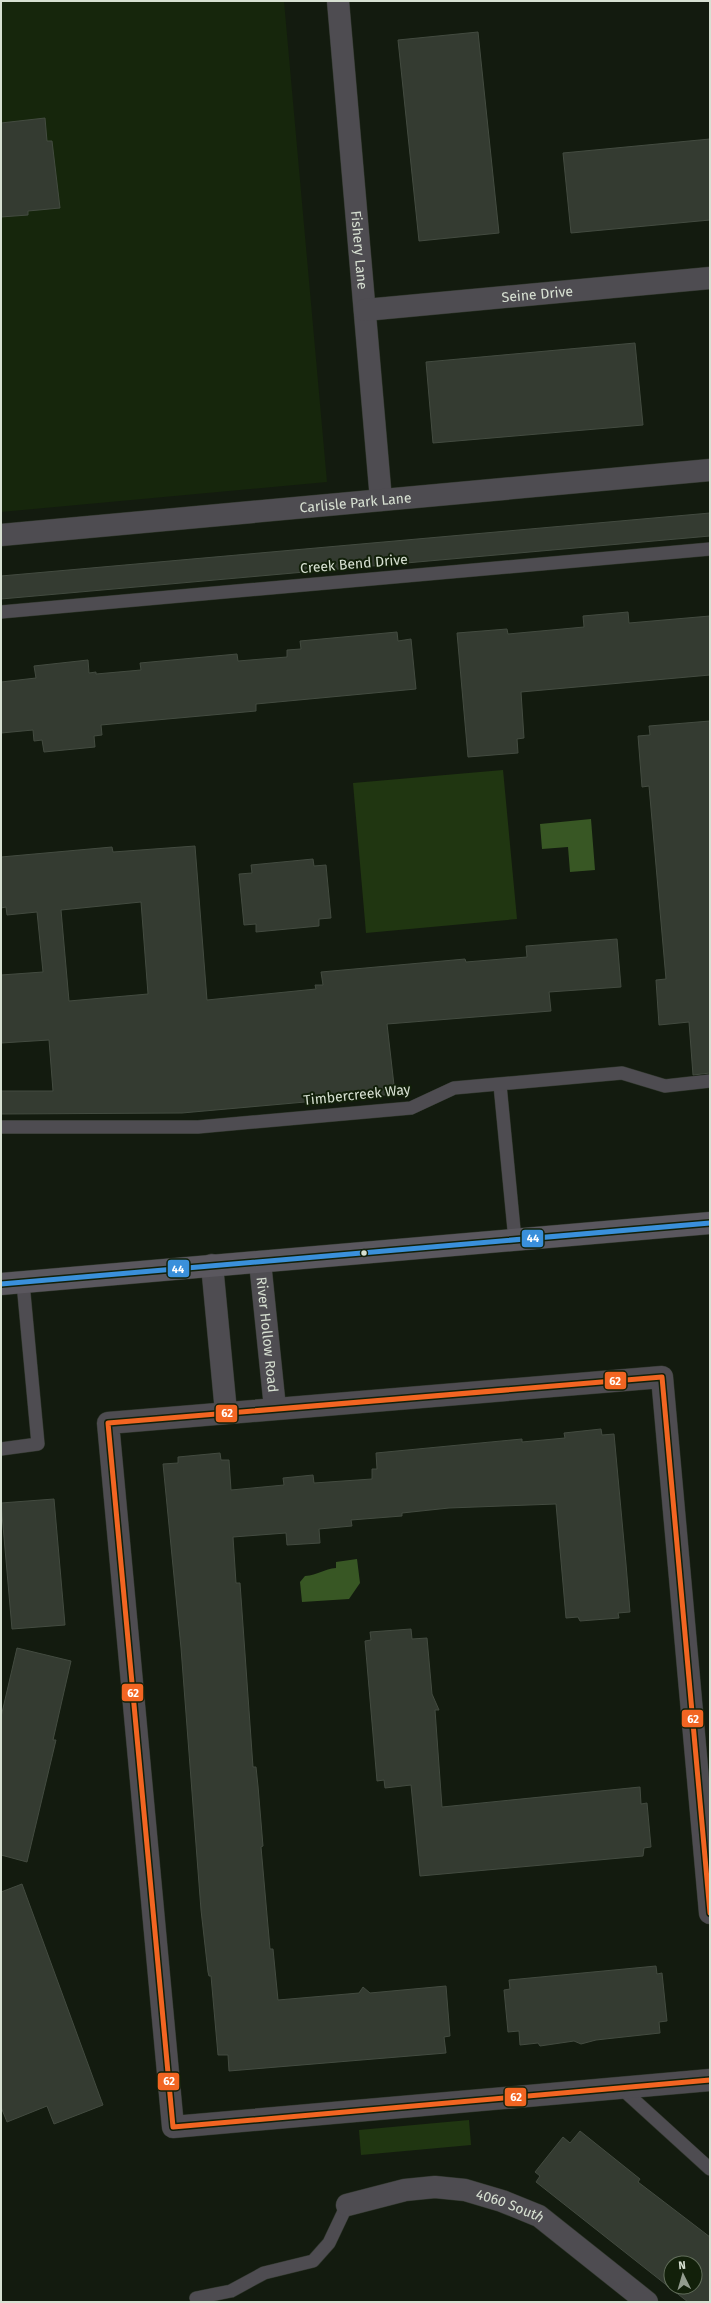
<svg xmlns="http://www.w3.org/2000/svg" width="711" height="2303" viewBox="0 0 711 2303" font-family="'Fira Sans',sans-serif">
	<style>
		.built { fill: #16260c }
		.green { fill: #203611 }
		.water { fill: #385724 }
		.building { fill: #343b31; stroke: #434b40; fill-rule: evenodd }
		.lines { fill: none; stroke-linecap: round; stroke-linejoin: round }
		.lane-casing { stroke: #2f362b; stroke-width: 14 }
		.street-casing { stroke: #2f362b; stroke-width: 23 }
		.secondary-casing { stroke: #2f362b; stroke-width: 23 }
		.lane { stroke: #4e4c51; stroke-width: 13 }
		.street { stroke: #4e4c51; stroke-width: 22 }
		.secondary { stroke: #5a575e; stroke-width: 22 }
		.bus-1-casing { stroke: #12200a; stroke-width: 8 }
		.bus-2-casing { stroke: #12200a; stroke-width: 8 }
		.bus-1 { stroke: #3a90db; stroke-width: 5 }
		.bus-2 { stroke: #f26522; stroke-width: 5 }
		.bus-dot { fill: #d7e0d2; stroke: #12200a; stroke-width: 1.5 }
		.labels { text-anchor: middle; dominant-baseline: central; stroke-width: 4; stroke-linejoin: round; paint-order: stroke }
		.street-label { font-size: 14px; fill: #d7e0d2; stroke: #12200a }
		.line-badge { stroke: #12200a; stroke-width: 1.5 }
		.badge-label { font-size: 11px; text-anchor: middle; font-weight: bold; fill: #fff }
	</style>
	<rect width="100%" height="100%" fill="#131b0f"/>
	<polygon class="built" points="1,1 284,1 327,482 1,512"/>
	<g class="green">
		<polygon points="503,770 517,919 366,933 353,783"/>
		<polygon points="469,2120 471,2145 361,2155 359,2130"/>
	</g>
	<g class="water">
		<polygon points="591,819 595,870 570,872 568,847 542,849 540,824"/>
		<path d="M357,1559L360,1583L349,1599L302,1602L300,1582L305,1576C318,1575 324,1569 336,1568V1562Z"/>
	</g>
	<g class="building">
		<polygon points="478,32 499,233 419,241 398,40"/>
		<polygon points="45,118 47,141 52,141 60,208 28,211 28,215 1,217 1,123"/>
		<polygon points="710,139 710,220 571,233 563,153"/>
		<polygon points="635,343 643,425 433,443 426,362"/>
		<polygon points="710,513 710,536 1,599 1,576"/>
		<polygon points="628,612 629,623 710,616 710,675 521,692 524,738 517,739 518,753 468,757 457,633 507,629 508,634 584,627 583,616"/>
		<polygon points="397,632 398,641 411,639 416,689 256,704 256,711 101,725 102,735 94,736 95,747 44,752 42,740 34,741 33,730 1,733 1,682 36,678 34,666 88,660 89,673 96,672 96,674 141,670 140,663 237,654 238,661 287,657 287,650 301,649 300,641"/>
		<polygon points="710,721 710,1073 693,1075 689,1022 659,1025 656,980 666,979 649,786 642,787 638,736 650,735 649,726"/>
		<path d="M195,846L207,1000L316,989L315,985H323L321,972L465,959L466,962L527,957L526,946L617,939L621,987L549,992L551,1011L387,1024L395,1094L182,1113L1,1114V1091H53L49,1040L1,1043V975L43,972L37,912L7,915L6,907L1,908V857L112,847L113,852ZM141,902L148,994L69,1001L61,910Z"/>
		<polygon points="313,859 314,866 326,865 331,918 319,919 319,926 256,932 256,924 244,925 239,874 252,873 251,865"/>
		<polygon points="601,1429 602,1435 614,1434 626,1564 630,1612 618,1613 619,1618 580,1621 578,1617 566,1618 556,1504 449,1508 402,1513 402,1516 351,1520 352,1526 319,1529 320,1543 287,1545 286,1533 233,1537 236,1583 240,1583 253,1767 256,1767 258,1786 263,1846 261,1847 270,1949 273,1949 278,2000 359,1993 363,1987 370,1993 446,1986 450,2036 444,2037 446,2053 229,2071 228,2055 218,2055 211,1976 209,1976 208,1972 201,1910 181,1648 163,1464 178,1463 178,1457 220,1453 221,1460 229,1460 231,1490 284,1485 283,1478 313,1475 314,1483 372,1479 372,1469 377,1469 376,1453 522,1439 522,1442 565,1438 564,1433"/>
		<polygon points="54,1499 65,1625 12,1629 1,1503"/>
		<polygon points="411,1629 412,1639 427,1638 432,1694 439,1710 435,1710 442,1807 640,1787 641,1804 647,1803 651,1847 644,1848 643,1856 420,1876 411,1785 385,1788 384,1780 377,1781 365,1641 371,1640 370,1632"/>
		<polygon points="17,1648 71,1661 53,1740 56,1740 27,1862 1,1855 1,1717"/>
		<polygon points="22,1884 103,2105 54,2124 47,2106 7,2122 1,2107 1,1892"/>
		<polygon points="656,1966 657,1974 662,1973 667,2021 659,2022 660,2033 596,2040 581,2044 574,2041 540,2046 538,2043 520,2045 519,2031 508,2032 504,1990 510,1989 509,1980"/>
		<path d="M580,2131L640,2179L638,2182L710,2237V2302H688L536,2182L540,2176L535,2172L563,2137L570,2143ZM671,2263H695V2287H671Z"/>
	</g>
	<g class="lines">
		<g class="lane-casing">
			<g id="lane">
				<polyline points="1,612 710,549"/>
				<polyline points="500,1085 515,1240"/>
				<polyline points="1,1127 198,1127 411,1108 454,1088 622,1073 665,1086 710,1081"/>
				<polyline points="1,1449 38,1444 23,1283"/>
				<polyline points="621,2088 710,2169"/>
				<polyline points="196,2298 231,2291 264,2273 313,2261 329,2243 347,2205"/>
			</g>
		</g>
		<g class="street-casing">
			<g id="street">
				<path id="s1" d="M338,1L381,500"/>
				<path id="s2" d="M365,310L710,278"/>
				<path id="s3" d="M1,535L710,470"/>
				<path id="s4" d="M260,1262L275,1408"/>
				<polyline points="212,1265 226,1412"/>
				<polyline points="710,1913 662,1377 108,1423 173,2127 710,2080"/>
				<path id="s5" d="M347,2205L405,2190L435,2187L465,2190L502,2201L539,2216L647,2302"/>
			</g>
		</g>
		<g class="secondary-casing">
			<polyline id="secondary" points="1,1284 710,1223"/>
		</g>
		<use href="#lane" class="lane"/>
		<use href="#street" class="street"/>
		<use href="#secondary" class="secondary"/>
		<g class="bus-1-casing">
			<polyline id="bus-1" points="1,1284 710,1223"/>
		</g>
		<g class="bus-2-casing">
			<polyline id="bus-2" points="710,1913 662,1377 108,1423 173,2127 710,2080"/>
		</g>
		<use href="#bus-1" class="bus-1"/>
		<use href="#bus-2" class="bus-2"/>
	</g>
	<circle class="bus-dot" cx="364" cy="1253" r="3.5"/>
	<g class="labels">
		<g class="street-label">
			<text stroke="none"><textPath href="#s1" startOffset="250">Fishery Lane</textPath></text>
			<text stroke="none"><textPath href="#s2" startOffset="173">Seine Drive</textPath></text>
			<text stroke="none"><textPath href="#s3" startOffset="356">Carlisle Park Lane</textPath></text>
			<text transform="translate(354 564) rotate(-5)">Creek Bend Drive</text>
			<text transform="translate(357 1095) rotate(-6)">Timbercreek Way</text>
			<text stroke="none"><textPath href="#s4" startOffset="73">River Hollow Road</textPath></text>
			<text stroke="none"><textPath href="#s5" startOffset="168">4060 South</textPath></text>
		</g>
	</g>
	<g class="line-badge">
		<rect x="521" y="1229" width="23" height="19" rx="4" fill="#3a90db"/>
		<rect x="167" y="1259" width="23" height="19" rx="4" fill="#3a90db"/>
		<rect x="604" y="1371" width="23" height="19" rx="4" fill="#f26522"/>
		<rect x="215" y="1404" width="23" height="19" rx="4" fill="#f26522"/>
		<rect x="121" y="1683" width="23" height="19" rx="4" fill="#f26522"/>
		<rect x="681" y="1709" width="23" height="19" rx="4" fill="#f26522"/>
		<rect x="157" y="2072" width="23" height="19" rx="4" fill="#f26522"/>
		<rect x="504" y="2087" width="23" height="20" rx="4" fill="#f26522"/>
	</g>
	<g class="badge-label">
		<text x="533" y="1242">44</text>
		<text x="178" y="1273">44</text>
		<text x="615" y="1385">62</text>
		<text x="227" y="1417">62</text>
		<text x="133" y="1697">62</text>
		<text x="693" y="1723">62</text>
		<text x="169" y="2085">62</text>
		<text x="516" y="2101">62</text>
	</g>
	<rect width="711" height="2303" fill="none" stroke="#d7e0d2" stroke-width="4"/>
	<g transform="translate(683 2275) rotate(355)"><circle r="19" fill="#12200a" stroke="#616d5a"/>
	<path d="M0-3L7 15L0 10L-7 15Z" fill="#929b8e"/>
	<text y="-6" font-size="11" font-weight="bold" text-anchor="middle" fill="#d7e0d2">N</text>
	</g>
</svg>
